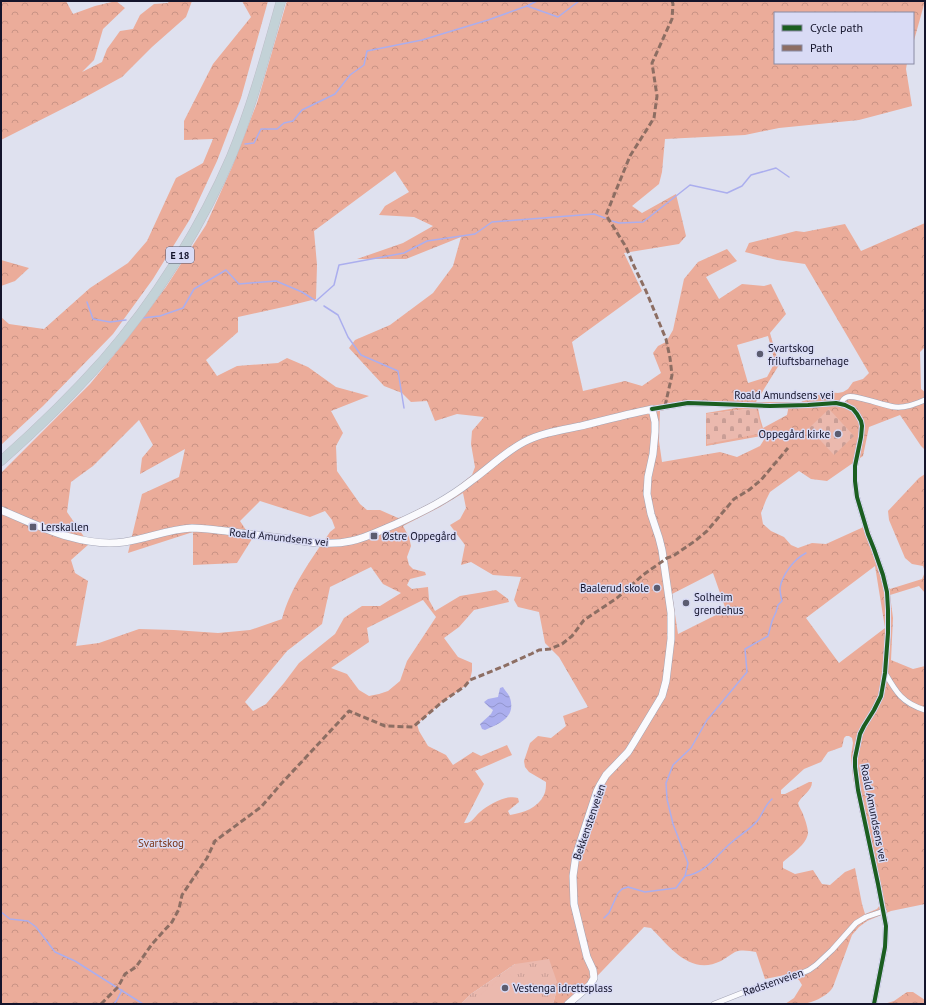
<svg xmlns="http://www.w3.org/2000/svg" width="926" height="1005" viewBox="0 0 926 1005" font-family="'PT Sans',sans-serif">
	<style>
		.forest { fill: url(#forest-crowns); fill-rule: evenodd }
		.cemetery { fill: url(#cemetery-stones) }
		.park { fill: url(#park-tufts) }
		.pitch { fill: #ebb9ae }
		.water { fill: url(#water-waves) }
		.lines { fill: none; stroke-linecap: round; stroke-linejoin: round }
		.stream { stroke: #abaeee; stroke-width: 1.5 }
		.street-casing { stroke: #a3a4b5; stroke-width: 6 }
		.secondary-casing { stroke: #a3a4b5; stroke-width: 8 }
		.highway-casing { stroke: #bcbdc7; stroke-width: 10 }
		.street { stroke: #fafafd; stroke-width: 5 }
		.secondary { stroke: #fafafd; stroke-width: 7 }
		.highway { stroke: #c3d2d7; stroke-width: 9 }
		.quiet { stroke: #8d6e63; stroke-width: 3; stroke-dasharray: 6 3; stroke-linecap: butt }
		.cycleway-casing { stroke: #d9dbf5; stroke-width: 6 }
		.cycleway { stroke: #1b5e20; stroke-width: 4 }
		.poi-dot { fill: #5b5c70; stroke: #d9dbf5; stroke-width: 1.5 }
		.labels { text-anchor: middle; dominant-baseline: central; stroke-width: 3; stroke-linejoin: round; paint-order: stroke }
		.shield { fill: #d9dbf5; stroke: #4f5068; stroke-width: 1 }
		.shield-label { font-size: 10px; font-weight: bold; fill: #14142b }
		.poi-label { font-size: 11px; fill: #14142b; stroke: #d9dbf5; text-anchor: start }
		.street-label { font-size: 11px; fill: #14142b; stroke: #d9dbf5 }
		.park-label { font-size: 11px; fill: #7b3214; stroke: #d9dbf5 }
	</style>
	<defs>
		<pattern id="forest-crowns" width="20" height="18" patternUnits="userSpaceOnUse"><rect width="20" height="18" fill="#ebac9a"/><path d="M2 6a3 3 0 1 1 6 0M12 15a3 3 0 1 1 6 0" fill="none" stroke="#c99385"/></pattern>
		<pattern id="cemetery-stones" width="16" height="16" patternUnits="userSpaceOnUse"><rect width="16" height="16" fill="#ebb9ae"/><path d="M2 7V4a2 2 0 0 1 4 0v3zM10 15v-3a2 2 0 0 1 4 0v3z" fill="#c99e96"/></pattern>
		<pattern id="park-tufts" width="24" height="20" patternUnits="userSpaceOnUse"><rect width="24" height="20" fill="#ebb9ae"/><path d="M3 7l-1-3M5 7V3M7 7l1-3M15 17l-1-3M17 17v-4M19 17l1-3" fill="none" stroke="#c99e96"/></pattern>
		<pattern id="water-waves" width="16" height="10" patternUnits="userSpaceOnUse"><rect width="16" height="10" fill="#abaeee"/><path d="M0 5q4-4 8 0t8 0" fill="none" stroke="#9295cc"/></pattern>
	</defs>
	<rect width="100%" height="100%" fill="#dfe1ef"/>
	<g class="forest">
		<polygon points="1,1 66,1 73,14 95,6 116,1 125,8 103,29 94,60 82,72 102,62 107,49 120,31 133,29 140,15 154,4 168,3 169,1 192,1 186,17 152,47 122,77 80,100 1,140"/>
		<polygon points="242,1 268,1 241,98 217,161 190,219 153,279 113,334 43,406 1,445 1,317 9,324 44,329 90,288 128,263 147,241 176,178 203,163 213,139 184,140 184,121 213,64 251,17"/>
		<path d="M287,1H925L913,44V13H775V63H907L906,69L912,106L859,120L779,128L745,135L665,139L662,172L659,184L632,206L642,213L676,194L686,236L679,244L624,253L642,291L572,342L583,391L625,381L642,386L661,373L653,353L658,346L666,342L673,330L684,279L698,262L727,249L737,261L706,277L719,299L742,284L764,286L771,284L786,314L770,333L779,365L756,402H801L826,392L838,393L843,392L848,389L853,382L863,379L869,373L805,264L777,260L745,252L749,243L796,231L804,232L845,224L861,251L925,223V347L920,352L921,389L925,392V450L921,446L900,415L869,427L863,456L827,481L811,479L799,471L770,492L766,500L761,513L763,524L771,531L784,537L791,545L798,548L812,543L826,544L868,525L880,561L887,585L890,589L922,579L925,572V593L919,586L890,595L893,618L891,660L913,669L925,666V904L891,911L867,921L859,927L852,935L833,987C830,992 827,994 822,997C809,1005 800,1004 785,1004L794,998L802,985L799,980L790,974L765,979L756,952C749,951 742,949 735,952C730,955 726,958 721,961C690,976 670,947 651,928L644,927L582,992L572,1004H553L558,985L515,964L471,994L461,1004H1V473L90,384L123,344L166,287L206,225L232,167L257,103ZM395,171L409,192L385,206L379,215L414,217L433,226L403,243L357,259H406L461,237L453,266L433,293L390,325L355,340L349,348L384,386L402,393L411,402L427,401L435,421L457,414L484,417L472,431L471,444L475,467L472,475L448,494L405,516L398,518L380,510H367L360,504L337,471L336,446L343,433L331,411L369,396L336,387L308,367L287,358L278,363L237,366L217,376L206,360L238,332V317L288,306L316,299L317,265L314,231ZM768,336L775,362L767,377L748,383L737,345ZM686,405L742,407L706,413V446L767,435L760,446L737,457L720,452L662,462L659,441L660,411ZM756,408L707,444V414ZM758,408L788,409V410L787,415L763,428L760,418ZM139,420L153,445L142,458L140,474L185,449L179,477L142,494L128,553L193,532V565L237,563L252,539L240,521L260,501L310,517L325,511L332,520L335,528L330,532C312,558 290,588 282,619L250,630L218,633L174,630L139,629L99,643L76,646L88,581L75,573L71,560L89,544L67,512L71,482L93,466ZM463,493L466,508L460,519L450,525L465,545L461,565L471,562L493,575L521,577L514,600L518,607L539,612L545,643L559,657L588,707L563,716L566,726L551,738L538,736L530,743L524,761L525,767L529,772L546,782C546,786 546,791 544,795C538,808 523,813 510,815L508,811L519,802L518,798C507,794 488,805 480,812C474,817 472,824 464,823L484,784L475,771L512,755L507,745L481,756L473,752L453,765L446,755L428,746L419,731L417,724L442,702L465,686L470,680L472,671V663L458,657L444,638L459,627L474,610L509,602L508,599L496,590L460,596L435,611L429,600L428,587L412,589L407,585L410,579L426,575L425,572L413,569L409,565L407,557L411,546L409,537L403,526L440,507ZM875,566L885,628L839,663L806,618ZM371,567L383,584L401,593L380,606H362L344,618L335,634L299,663L284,683L266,704L253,711L245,702L287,651L322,624L330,587ZM713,573L726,610L678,634L672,594ZM423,600L436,617L407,661L400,681L388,691L379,694L369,696L359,690L347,674L331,668L369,642L367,628ZM846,736H849L852,738L853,743L851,756L853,778L860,813L872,865L880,905L877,909L865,914L862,904L855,868L845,872L830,885L822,884L813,870L795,874L783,868V862C791,855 807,844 808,833C808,829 806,822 804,817C803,812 799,808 798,803C802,795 812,791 812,782H809L785,794H781V790L804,769L821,762L828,752L842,747L844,738Z"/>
		<polygon points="1,260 29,268 15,281 1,286"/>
		<polygon points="925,474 925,572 923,566 912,564 905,558 889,520 888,511 919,478"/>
		<polygon points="907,992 913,992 925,1000 925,1004 884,1004 894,1001"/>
	</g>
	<g class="cemetery">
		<polygon points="756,408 763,433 707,444 706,414"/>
		<polygon points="829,409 854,436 834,455 809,428"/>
	</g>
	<polygon class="park" points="549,959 558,985 553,1004 461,1004 471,994 515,964"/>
	<polygon class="pitch" points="508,972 535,1004 469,1004"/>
	<path class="water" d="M503,687C505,691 509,694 510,698C516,717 500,724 485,730L482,729L480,724L491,714L493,710L489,707L484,702L488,699L498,697L500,688Z"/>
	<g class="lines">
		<g class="stream">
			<polyline points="527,6 537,1"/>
			<polyline points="245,144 254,143 261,129 277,129 284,123 293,121 302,110 335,94 350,75 364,65 367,51 422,40 488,20 527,6 558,17 579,1"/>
			<polyline points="612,221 619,223 643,222 690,185 727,193 742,186 751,175 776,168 789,177"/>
			<polyline points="87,302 93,319 110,322 126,320"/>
			<polyline points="324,306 338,315 348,337 361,355 398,371 404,408"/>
			<polyline points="142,318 160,316 183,308 194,289 226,270 239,284 276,281 302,292 316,301 334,285 339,265 404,253 427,241 475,234 492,222 594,214 605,218"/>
			<path d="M685,876C707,873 716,855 732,842C741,834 751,829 758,820C763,813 765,805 772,799"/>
			<polyline points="1,912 10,919 28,921 36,927 55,952 75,961 143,1004"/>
			<path d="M604,918L609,913L618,893L622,889L628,887L645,892L676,888L685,876L688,863L673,824L667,799L666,783L673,765L691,748L707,720L747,672L745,649L768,636L772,621L776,612L778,605L782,601C781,597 780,592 780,588C782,575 794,559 806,553"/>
			<polyline points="114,1004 117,1000 122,990"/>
		</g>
		<g class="street-casing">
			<g id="street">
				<path d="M841,404C842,401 844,398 847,397C854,394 884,406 895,407C906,408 915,404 925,400"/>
				<polyline points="652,409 688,403 770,406 808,405 836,403 845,405 853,409 857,414 861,421 862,426 861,437 855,466 855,481 857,497 868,534 874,549 883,575 887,592 888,610 888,633 885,673 881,696 874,710 864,726 860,734 855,758 855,767 858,790 878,884 886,926 885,947 874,1004"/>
				<path d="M885,673C896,692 902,703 925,710"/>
				<polyline points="714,1004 747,991 795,976 809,970 816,965 832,950 856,923 866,917 884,911"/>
			</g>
		</g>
		<g class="secondary-casing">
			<path id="secondary" d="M1,510C39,526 81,548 124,542C147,539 168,529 192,528C203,528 215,530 226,531C247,534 268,536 288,539C309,542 330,546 351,541C366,538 381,530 396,524C424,511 447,500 471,481C489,468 505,452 524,442C541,433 562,430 581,426C605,420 628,414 652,409L655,422V432L653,454L648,477L647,494L651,514L659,538L662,550L671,613V639L669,656L666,681L662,696L633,744L628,752L606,775L600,785L597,791L576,855L573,876L574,904L587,957L593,970L594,978L590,985L568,1004"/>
		</g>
		<g class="highway-casing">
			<path id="highway" d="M1,461C37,429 72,395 104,359C155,301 201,227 231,157C252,106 266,54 281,1"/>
		</g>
		<use href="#street" class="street"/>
		<use href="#secondary" class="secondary"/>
		<use href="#highway" class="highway"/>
		<g class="quiet">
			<polyline points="665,406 672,375 670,358 666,339 646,291 633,264 626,247 606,215 630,156 654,118 657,96 652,63 672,19 673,4 672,1"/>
			<polyline points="101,1004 118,987 125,974 136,967 152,944 172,922 179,909 182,895 207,858 215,841 261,807 281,784 349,711 385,726 413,727 442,702 465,686 470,680 502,667 531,654 539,650 550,649 562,644 572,636 584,620 617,598 643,575 667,558 673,556 695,541 707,531 734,499 749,490 761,480 788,448"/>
		</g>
		<g class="cycleway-casing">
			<polyline id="cycleway" points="652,409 688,403 770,406 808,405 836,403 845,405 853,409 857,414 861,421 862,426 861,437 855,466 855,481 857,497 868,534 874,549 883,575 887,592 888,610 888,633 885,673 881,696 874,710 864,726 860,734 855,758 855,767 858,790 878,884 886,926 885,947 874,1004"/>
		</g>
		<use href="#cycleway" class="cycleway"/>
	</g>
	<g class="poi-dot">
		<circle cx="760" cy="354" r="4"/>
		<circle cx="838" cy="434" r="4"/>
		<rect x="29" y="523" width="8" height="8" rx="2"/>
		<rect x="370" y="532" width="8" height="8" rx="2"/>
		<circle cx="657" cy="588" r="4"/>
		<circle cx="686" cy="603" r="4"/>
		<circle cx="505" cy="988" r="4"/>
	</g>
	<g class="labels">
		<rect class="shield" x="166" y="247" width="28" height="16" rx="3"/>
		<g class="shield-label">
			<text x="180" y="255">E 18</text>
		</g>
		<g class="poi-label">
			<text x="768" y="348">Svartskog<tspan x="768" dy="13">friluftsbarnehage</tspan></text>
			<text x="830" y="434" text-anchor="end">Oppegård kirke</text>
			<text x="41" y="527">Lerskallen</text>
			<text x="382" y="536">Østre Oppegård</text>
			<text x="649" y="588" text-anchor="end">Baalerud skole</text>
			<text x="694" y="597">Solheim<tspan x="694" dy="13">grendehus</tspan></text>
			<text x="513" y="988">Vestenga idrettsplass</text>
		</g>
		<g class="street-label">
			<text x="784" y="395">Roald Amundsens vei</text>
			<text transform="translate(279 537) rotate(6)">Roald Amundsens vei</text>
			<text transform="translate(874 813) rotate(79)">Roald Amundsens vei</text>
			<text transform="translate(589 822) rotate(-71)">Bekkenstenveien</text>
			<text transform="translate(773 982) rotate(-19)">Rødstenveien</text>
		</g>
		<g class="park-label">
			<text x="161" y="843">Svartskog</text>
		</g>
	</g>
	<rect width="926" height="1005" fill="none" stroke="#14142b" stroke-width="4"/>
	<rect x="774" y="12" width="140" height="52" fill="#d9dbf5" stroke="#8a8ba4"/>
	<rect x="782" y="25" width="20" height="6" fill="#1b5e20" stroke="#8a8ba4"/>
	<text x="810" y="32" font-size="12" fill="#14142b">Cycle path</text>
	<rect x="782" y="45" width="20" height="6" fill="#8d6e63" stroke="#8a8ba4"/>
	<text x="810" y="52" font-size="12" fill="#14142b">Path</text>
</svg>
